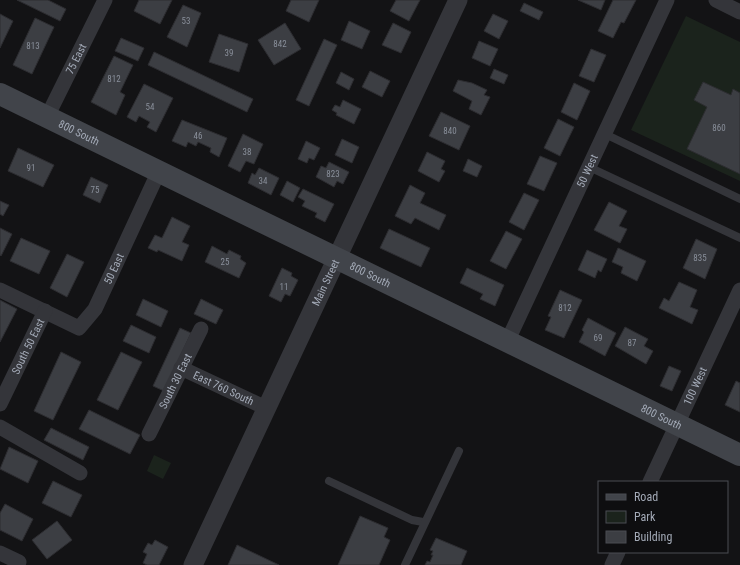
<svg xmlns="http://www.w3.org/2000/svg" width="740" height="565" viewBox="0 0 740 565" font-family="'Roboto Condensed',sans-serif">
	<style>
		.green { fill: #1b231c }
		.building { fill: #3c3e43; stroke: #2d2d31 }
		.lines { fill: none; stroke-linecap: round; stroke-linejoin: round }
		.service { stroke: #34353a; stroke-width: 8 }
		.minor { stroke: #34353a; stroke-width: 15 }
		.tertiary { stroke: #34353a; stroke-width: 19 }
		.secondary { stroke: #41444a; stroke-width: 22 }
		.labels { text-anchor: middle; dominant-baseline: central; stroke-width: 3; stroke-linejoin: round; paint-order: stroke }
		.number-label { font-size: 9px; fill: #898f9a }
		.street-label { font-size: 11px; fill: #a3aab7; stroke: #0e0e10 }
	</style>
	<rect width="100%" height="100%" fill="#131315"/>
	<g class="green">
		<polygon points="686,16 740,42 740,181 631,130"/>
		<polygon points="154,455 171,463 163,479 147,471"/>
	</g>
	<g class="building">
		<polygon points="17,0 48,0 66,9 60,21"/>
		<polygon points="139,0 172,0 160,24 134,11"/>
		<polygon points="291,0 319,0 309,22 286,11"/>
		<polygon points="396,0 420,0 409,21 390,11"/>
		<polygon points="578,0 605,0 601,10"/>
		<polygon points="613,0 636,0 624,23 621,22 613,38 598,31"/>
		<polygon points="524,3 543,12 539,20 520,11"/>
		<polygon points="183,5 201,13 187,47 167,37"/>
		<polygon points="0,14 13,21 0,48"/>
		<polygon points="493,14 508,21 499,39 484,31"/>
		<polygon points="35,18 54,27 32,74 13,65"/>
		<polygon points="349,21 370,31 362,49 341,40"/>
		<polygon points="285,23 301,49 274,65 258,40"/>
		<polygon points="393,23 411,32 401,53 382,45"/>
		<polygon points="219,34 248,44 239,72 209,62"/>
		<polygon points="121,38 144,48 138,61 115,51"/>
		<polygon points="324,39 337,45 309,106 296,100"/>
		<polygon points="479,41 498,49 490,66 472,58"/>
		<polygon points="591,49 606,55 594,82 579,76"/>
		<polygon points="154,52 253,99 247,112 148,65"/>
		<polygon points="114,56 133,65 120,92 125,95 116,115 91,102"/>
		<polygon points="494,69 508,75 504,84 490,78"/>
		<polygon points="370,71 390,81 382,97 362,87"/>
		<polygon points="341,72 354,79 349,90 336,83"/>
		<polygon points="458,80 472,83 487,90 484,95 490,97 481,115 469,109 472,101 453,91"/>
		<polygon points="703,82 731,95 733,89 740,93 740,174 687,149 707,107 694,100"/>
		<polygon points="574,83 590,91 577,120 561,112"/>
		<polygon points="144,84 173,98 156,132 147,127 150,122 139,116 136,122 127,117"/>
		<polygon points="343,100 361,109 354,124 336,115 337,113 332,110 335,105 340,107"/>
		<polygon points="441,112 470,126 459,150 429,136"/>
		<polygon points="558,119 574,127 560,156 544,148"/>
		<polygon points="182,120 227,138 219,157 210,152 211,148 198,142 196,146 188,142 186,147 172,141"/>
		<polygon points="243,134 263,144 254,164 246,161 240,172 228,166"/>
		<polygon points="342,139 359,147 352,163 335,155"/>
		<polygon points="306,141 320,148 314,160 309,158 307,163 298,159"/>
		<polygon points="18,148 54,165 43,187 8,171"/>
		<polygon points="427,152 445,161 441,169 445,171 439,182 418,171"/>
		<polygon points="540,156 557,163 544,191 527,184"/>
		<polygon points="468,159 482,166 477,177 463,171"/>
		<polygon points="329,162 349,172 343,184 337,181 334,187 316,177 321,166 326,168"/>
		<polygon points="259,168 279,178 271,195 248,183 252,173 255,175"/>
		<polygon points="91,177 108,185 100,203 83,195"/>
		<polygon points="287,181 300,188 293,202 280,195"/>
		<polygon points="410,185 425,193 420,203 446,215 439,230 415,218 411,224 395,216"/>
		<polygon points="303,189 334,204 325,222 315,217 317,213 302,206 305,201 298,197"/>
		<polygon points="524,193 539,200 524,230 509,222"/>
		<polygon points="0,201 9,205 3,216 0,214"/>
		<polygon points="609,202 627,211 619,226 627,229 620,243 594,230"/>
		<polygon points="172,217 190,226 182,242 189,245 182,261 158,250 157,252 148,248 155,235 162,238"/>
		<polygon points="0,228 12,234 1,256 0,255"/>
		<polygon points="389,229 430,248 421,267 380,248"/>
		<polygon points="506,231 522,239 506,269 490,261"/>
		<polygon points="21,238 50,251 39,274 10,261"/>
		<polygon points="696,239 717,249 705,279 683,268"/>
		<polygon points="212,246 227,254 229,250 241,256 240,259 246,263 239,278 205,262"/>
		<polygon points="618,248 646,261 637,281 621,273 623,267 612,262"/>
		<polygon points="587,250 607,259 601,272 598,270 595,278 578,270"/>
		<polygon points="67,254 84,262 67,297 50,288"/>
		<polygon points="282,268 292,273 291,276 298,280 290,296 285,294 281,302 269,296"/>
		<polygon points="467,268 504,285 495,306 480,299 483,294 460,283"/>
		<polygon points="679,282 697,290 690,307 698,310 692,324 659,308 664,298 669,301"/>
		<polygon points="560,290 582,300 564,338 545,330 551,317 548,316"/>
		<polygon points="143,299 168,311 161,327 136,315"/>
		<polygon points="201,299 223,310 216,324 194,314"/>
		<polygon points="0,300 17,309 0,342"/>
		<polygon points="588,318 616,333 605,356 579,342 584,332 582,330"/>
		<polygon points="131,325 156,337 149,353 123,341"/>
		<polygon points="625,327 648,339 644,346 653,351 646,364 615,346"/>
		<polygon points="180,328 191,333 164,391 153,386"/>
		<polygon points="61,352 81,362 53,420 34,411"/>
		<polygon points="121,352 142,362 118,410 97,400"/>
		<polygon points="669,366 681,371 672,391 660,386"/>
		<polygon points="736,381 740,383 740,412 725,405"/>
		<polygon points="89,410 140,435 130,454 79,429"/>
		<polygon points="51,428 89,447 83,460 44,440"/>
		<polygon points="9,447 38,461 28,483 0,469"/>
		<polygon points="53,481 82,495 71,517 42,503"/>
		<polygon points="5,504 33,519 22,541 0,530 0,513"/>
		<polygon points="360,516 388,528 384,537 390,540 379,565 338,565"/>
		<polygon points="57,521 72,540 47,559 32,540"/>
		<polygon points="436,538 467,551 461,565 425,565 427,561 430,562 433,555 431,555 433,551 430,550"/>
		<polygon points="155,540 168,547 159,565 147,565 143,563 147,554 143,552 148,543 152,545"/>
		<polygon points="237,545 279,565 228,565"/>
	</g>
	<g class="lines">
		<g class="service">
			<polyline points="605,134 740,199"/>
			<polyline points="589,167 740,238"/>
			<polyline points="329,481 412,520 423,522"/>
			<polyline points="405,565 459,451"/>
		</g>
		<g class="minor">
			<polyline points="716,0 740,12"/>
			<path id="s1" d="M47,117L105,0"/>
			<path id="s2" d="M0,290L79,328L95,309L159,171"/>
			<path id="s3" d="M507,342L667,0"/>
			<path id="s4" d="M181,368L266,408"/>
			<path id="s5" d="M0,404L45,311"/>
			<polyline points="0,427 80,473"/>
			<path id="s6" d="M149,434L201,329"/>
			<path id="s7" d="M650,482L740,290"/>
			<polyline points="0,553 19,562"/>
			<polyline points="612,565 618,552"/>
		</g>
		<path class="tertiary" id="s8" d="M193,565L458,0"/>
		<path class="secondary" id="s9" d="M0,94L740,455"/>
	</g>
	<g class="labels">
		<g class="number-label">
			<text x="186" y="21">53</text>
			<text x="280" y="44">842</text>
			<text x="33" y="46">813</text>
			<text x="229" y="53">39</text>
			<text x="114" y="79">812</text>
			<text x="150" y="107">54</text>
			<text x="719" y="128">860</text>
			<text x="450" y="131">840</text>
			<text x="198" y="136">46</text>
			<text x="247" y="152">38</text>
			<text x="31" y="168">91</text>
			<text x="333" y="174">823</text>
			<text x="263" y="181">34</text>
			<text x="95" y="190">75</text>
			<text x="700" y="258">835</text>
			<text x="225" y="262">25</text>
			<text x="284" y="287">11</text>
			<text x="565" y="308">812</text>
			<text x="598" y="338">69</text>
			<text x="632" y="343">87</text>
		</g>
		<g class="street-label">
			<text stroke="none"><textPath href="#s1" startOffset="65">75 East</textPath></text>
			<text stroke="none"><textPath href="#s9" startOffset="88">800 South</textPath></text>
			<text stroke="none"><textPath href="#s3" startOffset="189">50 West</textPath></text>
			<text stroke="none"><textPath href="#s2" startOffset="157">50 East</textPath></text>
			<text stroke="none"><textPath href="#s9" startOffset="412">800 South</textPath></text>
			<text stroke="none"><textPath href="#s8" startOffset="312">Main Street</textPath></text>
			<text stroke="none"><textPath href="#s5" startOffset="64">South 50 East</textPath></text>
			<text stroke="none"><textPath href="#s6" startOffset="59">South 30 East</textPath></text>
			<text stroke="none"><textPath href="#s7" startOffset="106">100 West</textPath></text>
			<text stroke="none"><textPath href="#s4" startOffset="47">East 760 South</textPath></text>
			<text stroke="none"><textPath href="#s9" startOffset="736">800 South</textPath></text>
		</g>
	</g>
	<rect x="598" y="481" width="130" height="72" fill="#0e0e10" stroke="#4a4c53"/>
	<rect x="606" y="494" width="20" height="6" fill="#41444a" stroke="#4a4c53"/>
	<text x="634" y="501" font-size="12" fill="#a3aab7">Road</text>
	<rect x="606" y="511" width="20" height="12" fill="#1b231c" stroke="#4a4c53"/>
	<text x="634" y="521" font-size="12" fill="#a3aab7">Park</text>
	<rect x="606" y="531" width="20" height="12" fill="#3c3e43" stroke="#4a4c53"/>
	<text x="634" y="541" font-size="12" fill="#a3aab7">Building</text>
</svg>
